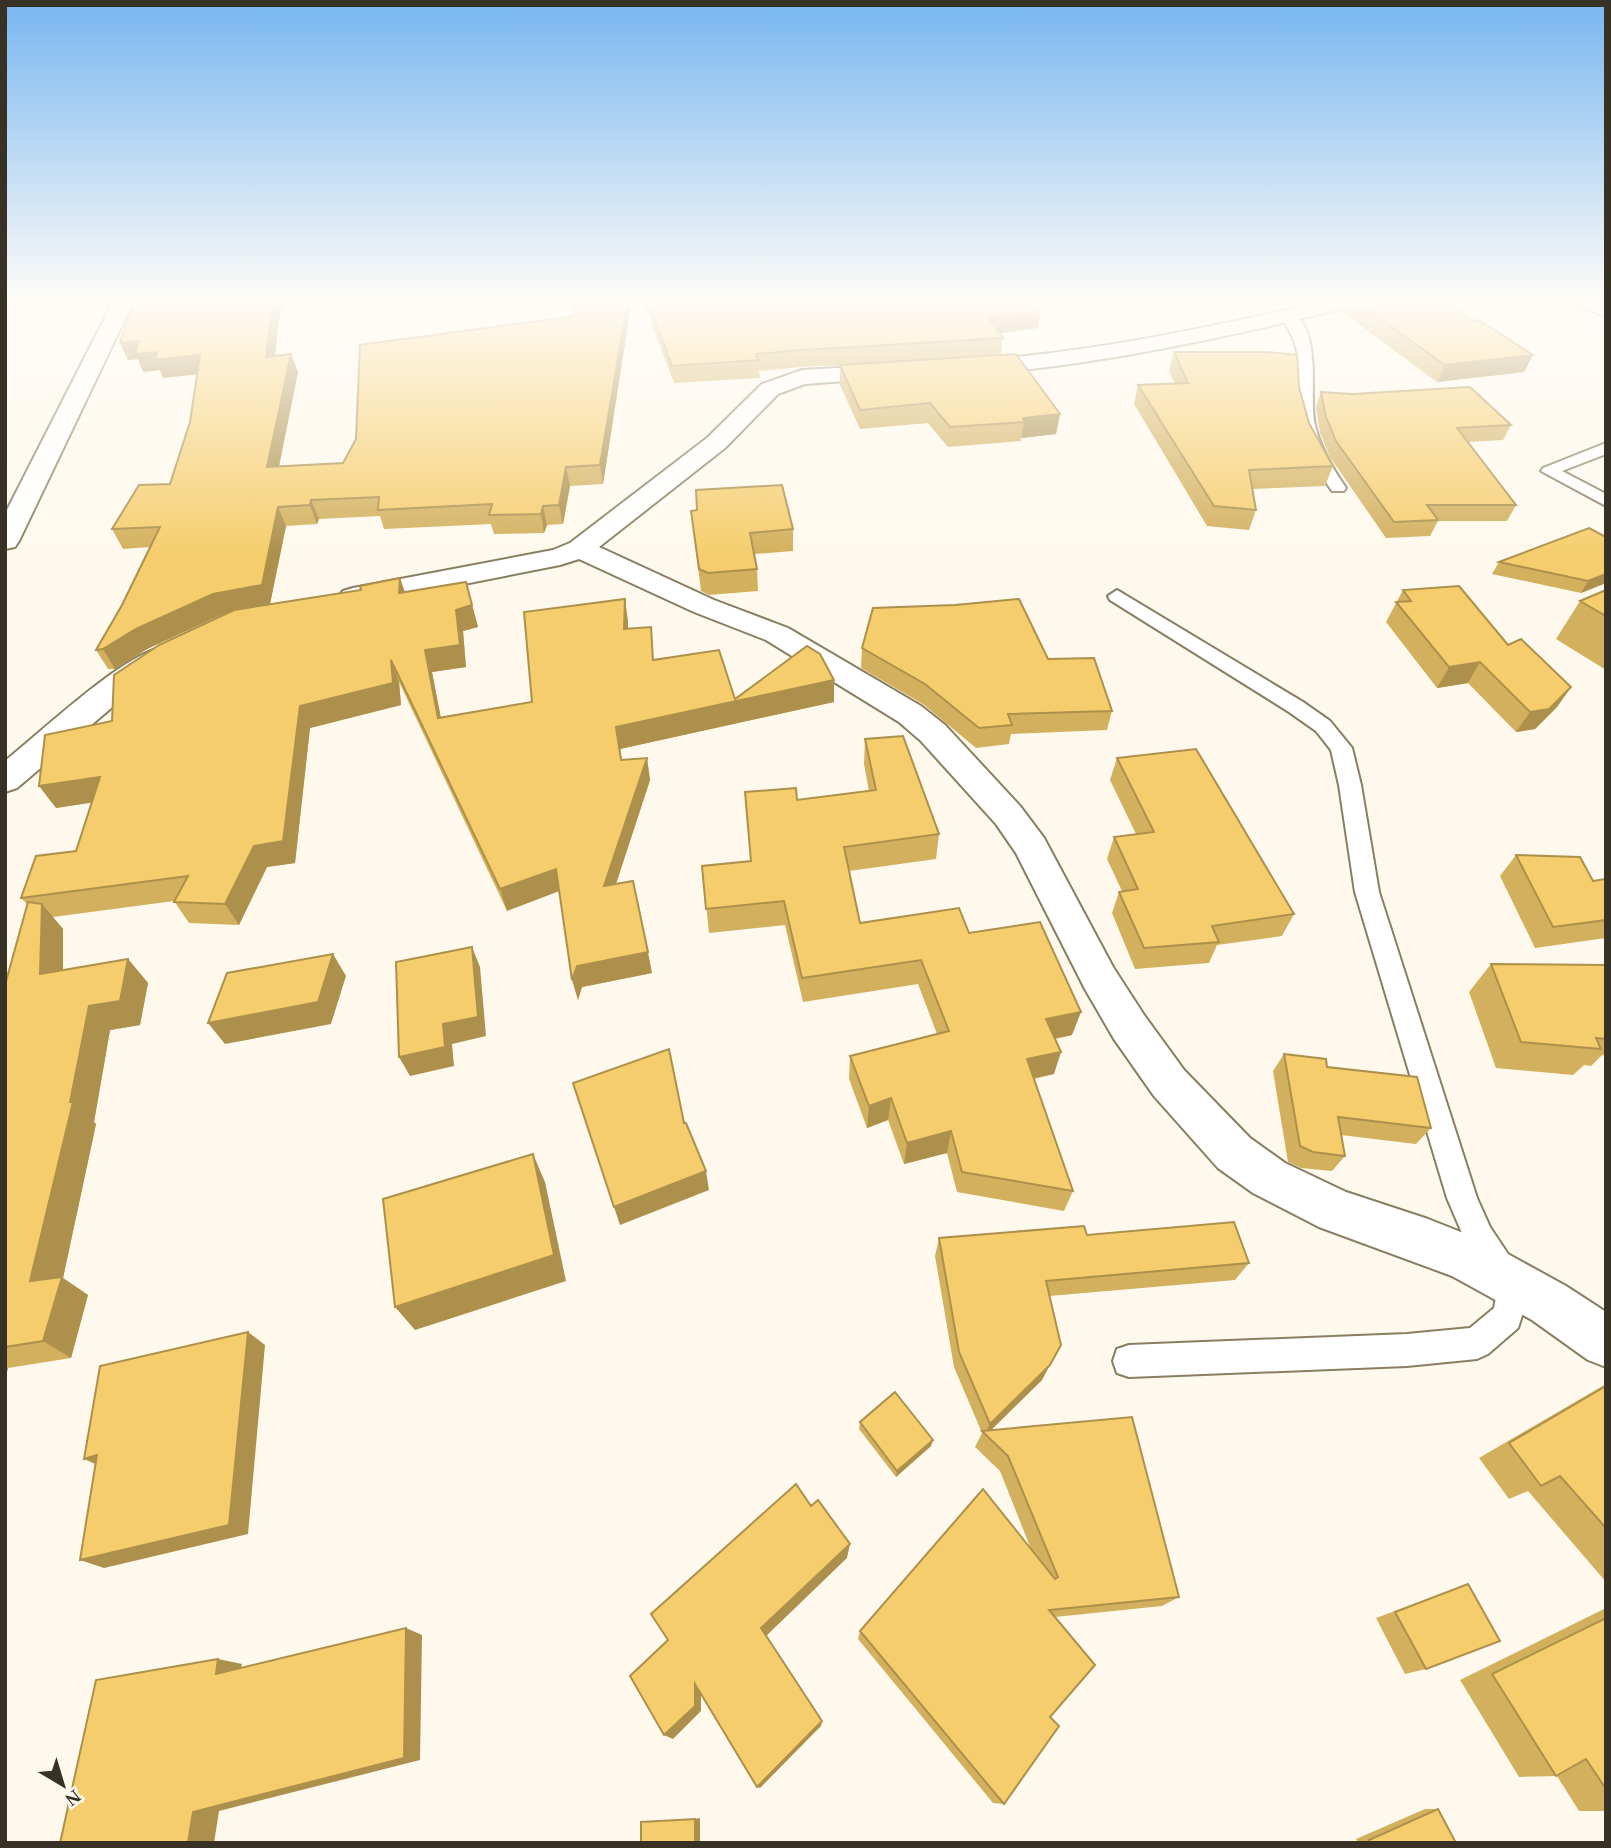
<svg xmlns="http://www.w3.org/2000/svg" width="1611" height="1848" viewBox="0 0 1611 1848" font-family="Georgia,serif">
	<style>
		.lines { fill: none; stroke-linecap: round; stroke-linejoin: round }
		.service-casing { stroke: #8a7e61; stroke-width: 4 }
		.minor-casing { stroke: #8a7e61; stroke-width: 4 }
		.service { fill: #fff; fill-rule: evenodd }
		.minor { fill: #fff; fill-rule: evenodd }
		.wall { fill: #d3b05d }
		.shaded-wall { fill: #ac904c }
		.building { fill: #f5cd6c; stroke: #ac904c; stroke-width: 2 }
	</style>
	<rect width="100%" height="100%" fill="#fff9ed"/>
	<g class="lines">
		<g class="service-casing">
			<g id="service">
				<path d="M1286,311C1325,323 1308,396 1315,425C1320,448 1333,469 1346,488L1344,491H1332C1318,471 1304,448 1299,423C1290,376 1313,360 1279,315Z"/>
				<polygon points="1606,443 1606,454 1562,471 1606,494 1606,506 1541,471 1543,468"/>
				<polygon points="1117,590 1303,702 1330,721 1352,748 1361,785 1379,892 1477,1198 1490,1227 1518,1269 1528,1297 1518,1328 1488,1354 1477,1359 1407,1366 1129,1377 1117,1373 1113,1361 1117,1349 1129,1345 1407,1334 1470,1328 1494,1308 1496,1297 1493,1287 1468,1247 1447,1198 1355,892 1339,785 1331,750 1316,731 1289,712 1110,600 1108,596"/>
			</g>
		</g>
		<g class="minor-casing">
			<g id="minor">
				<polygon points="115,298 135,298 19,541 15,547 5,549 5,514"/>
				<path d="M1338,298H1372L1369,302C1238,335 1107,364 972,375L964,373L961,368L964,363L972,361C1096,352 1217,326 1338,298Z"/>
				<polygon points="1567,298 1593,298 1606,303 1606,317 1570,302"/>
				<polygon points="891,365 899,367 902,372 899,377 805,384 778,394 725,448 599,547 714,600 788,628 921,706 945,725 1020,806 1044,838 1113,967 1144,1015 1184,1070 1250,1138 1285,1163 1346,1192 1428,1219 1486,1242 1566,1286 1606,1312 1606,1367 1588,1360 1532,1320 1452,1276 1319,1227 1253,1193 1218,1168 1154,1096 1114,1039 1085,989 1016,853 996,824 921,741 899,722 766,640 694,612 579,559 560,565 353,606 343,603 338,597 343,591 353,588 553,550 570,543 707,438 762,384 802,370"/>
				<path d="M157,649L168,652L172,659L168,666L136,687L17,788L5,792V761C40,733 117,660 157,649Z"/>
			</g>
		</g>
		<use href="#service" class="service"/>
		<use href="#minor" class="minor"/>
	</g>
	<g class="wall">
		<polygon points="573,298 632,298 603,484 570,486 563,524 547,525 544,533 494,534 491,524 384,529 380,516 319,519 317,524 286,526 270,604 361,590 400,578 405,592 466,582 478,627 463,631 466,667 432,672 441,718 532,702 628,621 628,629 654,660 735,699 834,702 620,749 622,760 647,758 650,780 616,884 652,973 582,987 578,1000 559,891 507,911 399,682 401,705 310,728 295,863 267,867 239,925 189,923 174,901 53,917 63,929 63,970 128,959 148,983 140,1025 110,1030 94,1122 96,1124 63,1278 88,1295 71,1358 8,1368 5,1379 5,985 27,904 21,898 76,851 92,802 56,808 112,721 228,613 223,614 147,649 115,669 108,669 96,650 122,605 150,547 123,549 112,529 170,484 190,422 197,374 163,378 160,370 143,372 138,359 128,360 120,343 279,318 275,356 298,372 279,466 343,463 574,316"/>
		<polygon points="642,298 1057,298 1030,300 1040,311 1038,328 999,333 1003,338 1001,355 1060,414 1056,434 1021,438 1021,441 948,447 928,423 860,429 840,385 840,365 863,364 802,367 759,371 760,378 674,383"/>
		<polygon points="1346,298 1442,298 1472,321 1533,355 1524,372 1437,382 1341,311"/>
		<polygon points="1174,352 1299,387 1309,423 1333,466 1325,486 1252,489 1256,510 1249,530 1207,526 1134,404 1138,385 1175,384 1169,371"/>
		<polygon points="1321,392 1511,425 1503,440 1468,442 1516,505 1507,521 1438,521 1430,536 1386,538 1330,457 1320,433 1316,407"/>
		<polygon points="691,511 793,529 793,551 754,554 757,569 758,591 709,595 701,591"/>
		<polygon points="1499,562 1606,583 1581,593 1492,574"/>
		<polygon points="1403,590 1571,687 1557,707 1535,729 1516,732 1468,683 1437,688 1386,622"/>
		<polygon points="1606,590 1606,670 1556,639 1580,601"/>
		<polygon points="862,648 1048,659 1112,711 1107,730 1011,734 1009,744 976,748 923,704 861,668"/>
		<polygon points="865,739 939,834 936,859 849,871 860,923 969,933 1072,1035 1055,1039 1054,1074 1034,1079 1073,1191 1064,1211 957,1192 947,1153 904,1164 888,1120 867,1128 849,1079 850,1056 937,1034 918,984 803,1002 785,925 709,933 702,866 750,861 797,800 869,791 864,764"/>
		<polygon points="1117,758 1294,914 1282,936 1217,945 1209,963 1135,969 1112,913 1119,892 1122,891 1107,859 1114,837 1136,834 1110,780"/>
		<polygon points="1516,855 1593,881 1606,879 1606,938 1535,948 1500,876"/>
		<polygon points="1491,964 1606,965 1606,1056 1602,1055 1591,1066 1584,1065 1573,1075 1496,1068 1469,992"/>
		<polygon points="1284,1054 1327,1067 1431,1128 1416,1144 1341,1135 1345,1156 1332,1171 1301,1168 1288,1162 1273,1071"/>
		<polygon points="1087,1235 1249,1263 1235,1280 1049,1296 1042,1380 990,1431 1179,1597 1162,1606 1055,1617 1050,1717 1004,1804 993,1803 858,1639 860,1631 1031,1549 1000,1471 975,1447 982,1433 954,1367 935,1256 939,1238"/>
		<polygon points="1606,1384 1606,1582 1528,1491 1509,1499 1479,1458"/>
		<polygon points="860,1422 931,1446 896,1477 859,1429"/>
		<polygon points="1468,1584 1426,1669 1405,1674 1376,1618"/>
		<polygon points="1606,1608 1606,1811 1579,1811 1557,1776 1519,1777 1460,1680"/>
		<polygon points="1425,1809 1438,1809 1456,1843 1358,1843 1356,1839"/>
	</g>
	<g class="shaded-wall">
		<polygon points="275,298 289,298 279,318 273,375 266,357 273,301"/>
		<polygon points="628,298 632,298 603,484 600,465"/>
		<polygon points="1014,298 1057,298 1013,302"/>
		<polygon points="1040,311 1038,328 986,335 988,317"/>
		<polygon points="139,341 157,352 200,355 207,373 163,378 160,370 143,372 138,359 128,360 120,343"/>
		<polygon points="291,354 298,372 275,486 267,467"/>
		<polygon points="1533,355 1524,372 1437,382 1445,365"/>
		<polygon points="1060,414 1056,434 1021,438 1024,422 1023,418"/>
		<polygon points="566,467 570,486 563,524 559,505"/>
		<polygon points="311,500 319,519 317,524 310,505"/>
		<polygon points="543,506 547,525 544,533 541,514"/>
		<polygon points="278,507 286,526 270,604 223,614 147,649 115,669 103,649"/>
		<polygon points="1606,574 1606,583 1581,593 1588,581"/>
		<polygon points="400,578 407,600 399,593"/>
		<polygon points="466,582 478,627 463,631 466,667 432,672 445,740 438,718 425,650 456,610"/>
		<polygon points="625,599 628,621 627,651 624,629"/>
		<polygon points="391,660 399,682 401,705 310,728 295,863 267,867 239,925 225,904 254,846 300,706"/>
		<polygon points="1480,662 1468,683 1437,688 1449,667"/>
		<polygon points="834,680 834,702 620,749 625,782 616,727"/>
		<polygon points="1571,687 1557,707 1535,729 1516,732 1530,712"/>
		<polygon points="647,758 650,780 608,908 604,886"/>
		<polygon points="100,777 116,799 56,808 39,786"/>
		<polygon points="556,869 562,890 507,911 500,889"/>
		<polygon points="42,904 63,929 63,998 40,974"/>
		<polygon points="472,947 480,967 486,1036 452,1044 454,1066 410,1076 399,1057 443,1024"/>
		<polygon points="648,952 652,973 582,987 578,1000 572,980 577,966"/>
		<polygon points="333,954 346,976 331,1024 225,1044 208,1023"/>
		<polygon points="128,959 148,983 140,1025 110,1030 94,1122 96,1124 63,1278 88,1295 71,1358 43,1341 30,1281 70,1102 89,1006"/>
		<polygon points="1081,1012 1072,1035 1039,1042 1046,1019"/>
		<polygon points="1061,1052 1054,1074 1020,1081 1027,1059"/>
		<polygon points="891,1098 888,1120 867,1128 869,1106"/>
		<polygon points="951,1131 947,1153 904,1164 907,1143"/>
		<polygon points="533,1154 545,1182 566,1281 415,1330 395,1307"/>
		<polygon points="706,1171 709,1190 620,1225 614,1207"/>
		<polygon points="248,1332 265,1345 248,1534 104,1568 80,1560"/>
		<polygon points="1050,1365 1042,1380 986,1435 985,1434 990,1424"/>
		<polygon points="5,1367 8,1368 5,1379"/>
		<polygon points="933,1440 931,1446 896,1477 897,1471"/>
		<polygon points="97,1455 107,1469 84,1459"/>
		<polygon points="850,1544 847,1558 764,1638 761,1628"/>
		<polygon points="406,1628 422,1635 420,1760 219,1811 214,1843 188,1843 193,1812"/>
		<polygon points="218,1659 242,1664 239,1679 216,1674"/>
		<polygon points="695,1684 701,1691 701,1711 673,1739 664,1735"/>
		<polygon points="822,1721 821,1726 760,1788 757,1787"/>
		<polygon points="700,1818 700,1843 695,1843 695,1819"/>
	</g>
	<g class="building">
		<polygon points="136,298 275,298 273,301 266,357 291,354 267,467 343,463 356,439 360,345 574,316 573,298 628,298 600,465 566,467 559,505 543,506 541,514 489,515 492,504 378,510 379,497 311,500 310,505 278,507 262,585 213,594 136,629 103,649 96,650 122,605 160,527 112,529 139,485 170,484 190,422 200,355 155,360 157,352 135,354 139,341 120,343 134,300"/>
		<polygon points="647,298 1027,298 1040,311 988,317 1003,338 802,350 756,354 759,360 672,366"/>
		<polygon points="1351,298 1442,298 1472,321 1479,320 1533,355 1445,365"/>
		<polygon points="1174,352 1267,352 1297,355 1299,387 1309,423 1333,466 1249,470 1256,510 1214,506 1138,385 1188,383"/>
		<polygon points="1016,354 1060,414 1023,418 1024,422 950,427 930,403 860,410 840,365"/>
		<polygon points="1470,387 1511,425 1457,428 1516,505 1427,505 1438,520 1394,522 1336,441 1326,417 1321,392 1353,394"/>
		<polygon points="782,485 793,529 750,533 757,569 708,573 699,569 691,511 697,510 696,490"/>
		<polygon points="1589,528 1606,537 1606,574 1588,581 1499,562"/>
		<polygon points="400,578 399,593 466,582 472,605 456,610 460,645 425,650 438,718 532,702 524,612 625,599 624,629 651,627 653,660 719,650 735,699 807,646 820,654 834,680 616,727 621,760 647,758 604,886 633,881 648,952 577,966 572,980 556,869 500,889 391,660 393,683 300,706 283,841 254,846 225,904 174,902 188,876 21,898 36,856 76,851 100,777 39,786 45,735 112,721 114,675 159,645 234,610 361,590 360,586"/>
		<polygon points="1459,586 1508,645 1521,639 1571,687 1549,709 1530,712 1480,662 1449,667 1396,602 1411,601 1403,590"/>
		<polygon points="1606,590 1606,616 1580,601"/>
		<polygon points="1019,599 1048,659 1094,658 1112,711 1008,714 1012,725 979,728 925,684 862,648 873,608 955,605"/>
		<polygon points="903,736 939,834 844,847 860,923 959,908 969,933 1040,922 1081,1012 1046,1019 1061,1052 1027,1059 1073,1191 962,1172 951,1131 907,1143 891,1098 869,1106 850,1056 949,1031 921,960 802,978 784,901 706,909 702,866 751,861 745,792 796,788 797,800 876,790 865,739"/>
		<polygon points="1196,749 1294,914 1212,926 1219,942 1144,948 1119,892 1138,889 1114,837 1154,832 1117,758"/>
		<polygon points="1516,855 1580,857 1593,881 1606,879 1606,920 1553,927"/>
		<polygon points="28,902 42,904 40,974 128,959 120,1001 89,1006 70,1102 73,1102 30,1281 62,1277 43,1341 5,1347 5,985"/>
		<polygon points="472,947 478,1017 443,1024 445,1047 399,1057 396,962"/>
		<polygon points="333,954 318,1002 208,1023 227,973"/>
		<polygon points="1491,964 1606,965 1606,1039 1596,1038 1601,1049 1521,1042"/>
		<polygon points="669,1049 684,1123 686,1123 706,1171 614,1207 573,1083"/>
		<polygon points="1284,1054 1326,1059 1327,1067 1417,1077 1431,1128 1338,1117 1345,1156 1313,1152 1300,1146"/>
		<polygon points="533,1154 554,1255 395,1307 383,1199"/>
		<polygon points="1234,1222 1249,1263 1046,1281 1061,1345 1050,1365 990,1424 959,1352 939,1238 1084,1226 1087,1235"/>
		<polygon points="248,1332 229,1525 80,1560 97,1455 84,1459 100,1366"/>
		<polygon points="1606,1386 1606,1528 1560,1476 1541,1486 1509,1443"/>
		<polygon points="895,1392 933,1440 897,1471 860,1422"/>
		<polygon points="1132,1417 1179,1597 1049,1610 1095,1665 1050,1717 1059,1726 1004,1804 860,1631 983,1489 1055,1579 1058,1577 1008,1456 982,1431"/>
		<polygon points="796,1484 811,1506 818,1500 850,1544 761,1628 822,1721 757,1787 695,1684 695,1706 664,1735 630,1676 668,1640 651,1614"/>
		<polygon points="1468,1584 1500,1641 1426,1669 1395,1612"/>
		<polygon points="1606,1618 1606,1789 1586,1759 1556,1776 1492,1674"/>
		<polygon points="406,1628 404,1758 193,1812 188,1843 60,1843 96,1680 218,1659 216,1674"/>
		<polygon points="1438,1809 1456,1843 1370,1843 1369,1840"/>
		<polygon points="695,1819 695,1843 641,1843 641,1822"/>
	</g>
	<linearGradient id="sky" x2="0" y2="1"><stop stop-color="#77b6f0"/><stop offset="0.54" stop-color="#fffcf7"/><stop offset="1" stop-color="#fffcf7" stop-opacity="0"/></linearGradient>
	<rect width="1611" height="556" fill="url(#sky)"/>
	<rect width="1611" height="1848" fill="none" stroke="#383226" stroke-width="14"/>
	<g transform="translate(63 1785) rotate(142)" stroke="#fff9ed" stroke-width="5" paint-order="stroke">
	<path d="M0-5L12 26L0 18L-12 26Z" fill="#383226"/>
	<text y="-10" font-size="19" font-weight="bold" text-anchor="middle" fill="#383226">N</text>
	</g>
</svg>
